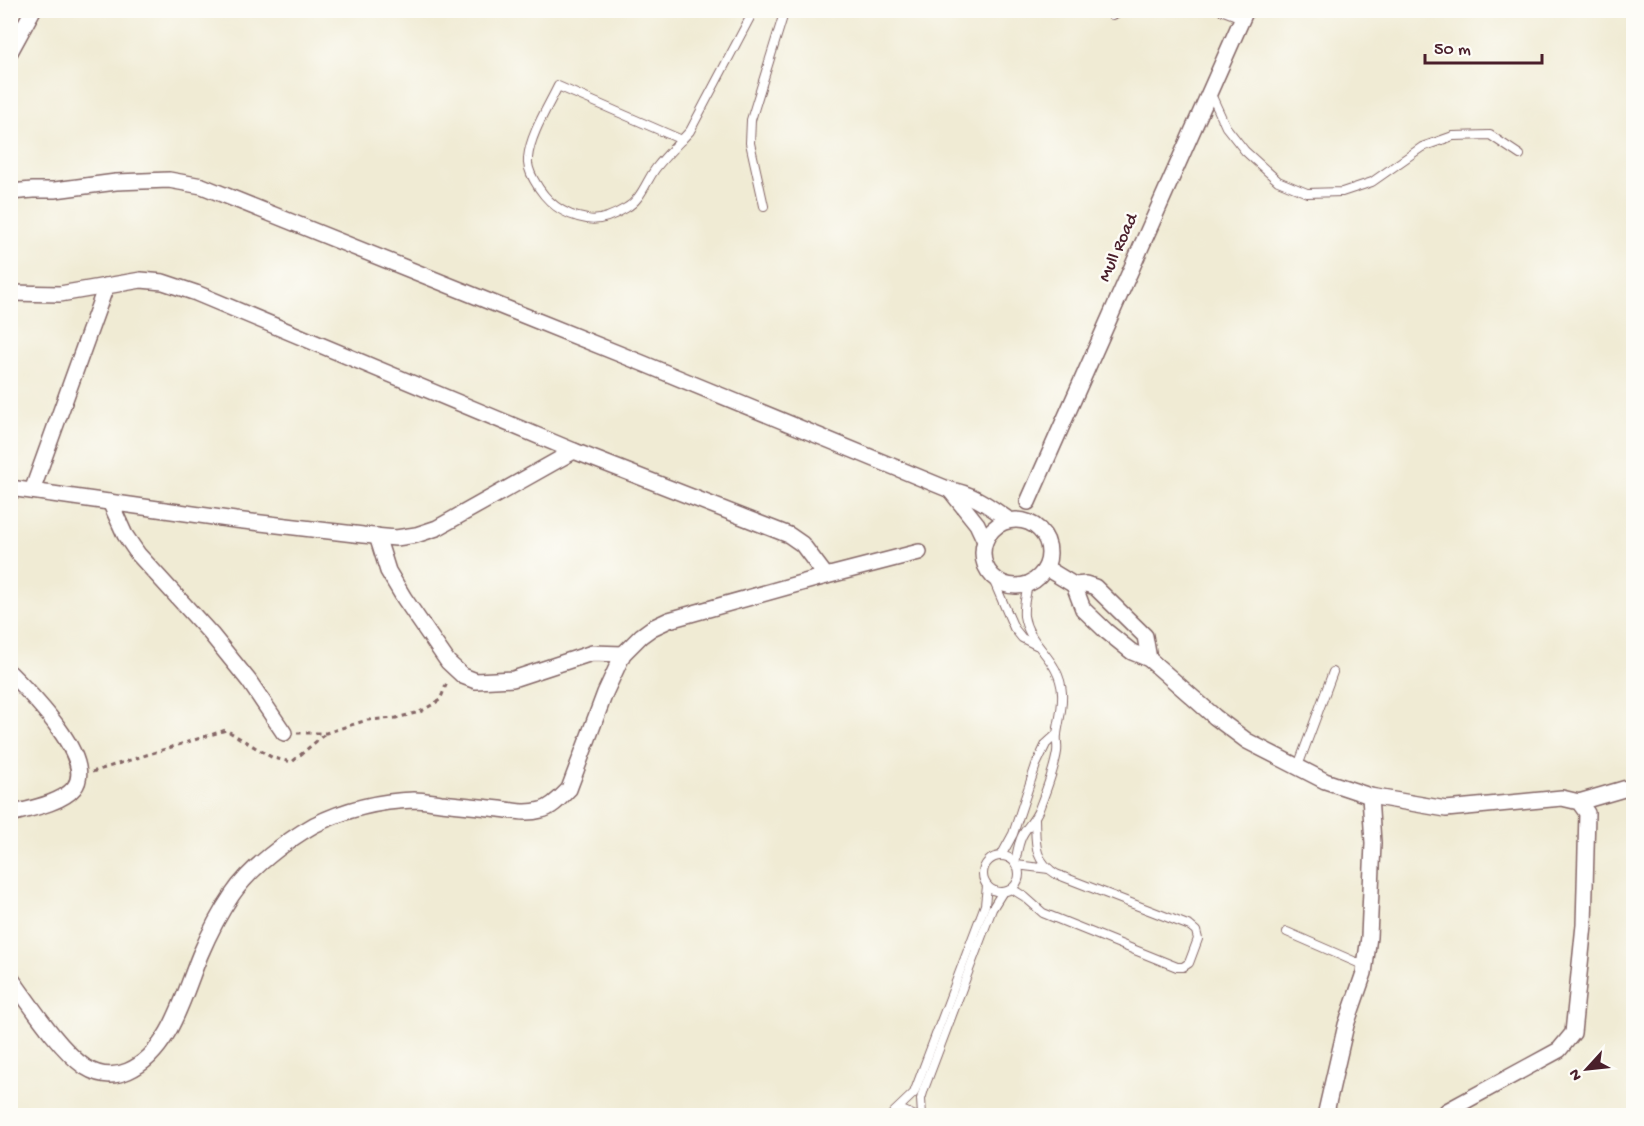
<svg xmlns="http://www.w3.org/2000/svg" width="1644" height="1126" viewBox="0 0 1644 1126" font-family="'Gochi Hand',sans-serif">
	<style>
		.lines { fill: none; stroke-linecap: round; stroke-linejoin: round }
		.service-casing { stroke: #846666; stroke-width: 10 }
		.minor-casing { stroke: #846666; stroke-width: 18 }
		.path { stroke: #846666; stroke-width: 3; stroke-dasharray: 4.5 4.5; stroke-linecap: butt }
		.service { stroke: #fff; stroke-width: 8 }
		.minor { stroke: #fff; stroke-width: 15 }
		.labels { text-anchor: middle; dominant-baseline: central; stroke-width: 5; stroke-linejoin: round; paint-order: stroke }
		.street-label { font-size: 18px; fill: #4a1f2b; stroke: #fdfcf7 }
	</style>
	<rect width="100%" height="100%" fill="#fdfcf7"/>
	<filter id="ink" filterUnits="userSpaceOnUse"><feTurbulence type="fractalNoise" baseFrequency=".0167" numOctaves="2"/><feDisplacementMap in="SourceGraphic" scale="12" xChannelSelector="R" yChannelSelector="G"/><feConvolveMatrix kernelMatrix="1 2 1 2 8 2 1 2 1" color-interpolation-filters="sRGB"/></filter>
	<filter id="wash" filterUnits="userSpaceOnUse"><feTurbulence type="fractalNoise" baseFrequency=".008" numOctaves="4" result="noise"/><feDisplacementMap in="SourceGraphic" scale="24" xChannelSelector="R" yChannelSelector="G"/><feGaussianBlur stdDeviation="1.35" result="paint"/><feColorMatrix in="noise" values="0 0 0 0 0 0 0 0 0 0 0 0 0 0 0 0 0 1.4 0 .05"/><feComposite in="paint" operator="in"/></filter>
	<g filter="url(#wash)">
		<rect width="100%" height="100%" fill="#f0ebd4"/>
	</g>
	<g filter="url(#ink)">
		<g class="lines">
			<g class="service-casing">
				<g id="service">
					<polyline points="1221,10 1242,18"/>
					<polyline points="1112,15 1125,10"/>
					<polyline points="1210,92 1226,127 1245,151 1278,181 1307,193 1342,192 1372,182 1422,147 1453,136 1490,135 1520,155"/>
					<path d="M682,140L558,86C548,107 530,135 528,158C527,166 530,173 534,180C546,202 562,215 587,219C600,222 616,214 626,208C642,199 646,181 656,168C666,155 679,143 690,131L754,10"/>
					<polyline points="764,206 750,143 751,120 785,10"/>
					<polyline points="992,577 1014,628 1022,638 1036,645"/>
					<polyline points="1298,766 1333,672"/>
					<circle cx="1001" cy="874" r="18"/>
					<polyline points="1001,856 1013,834 1036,765 1046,744 1057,734"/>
					<path d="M1015,863C1017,854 1018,844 1022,836C1027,826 1035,820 1039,809C1046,791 1054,771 1057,752C1058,746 1056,740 1057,734C1059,720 1063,707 1062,693C1060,658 1029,647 1024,616C1023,605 1026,595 1028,585"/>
					<polyline points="1016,865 1049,869"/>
					<path d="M1012,889L1025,897L1043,913L1177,967H1183L1189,963L1198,939L1196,931L1190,926L1056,874C1033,860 1036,843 1035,819"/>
					<polyline points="1287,932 1365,966"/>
					<polyline points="895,1112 904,1111 915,1116"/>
					<polyline points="893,1113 914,1093 985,905 987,886"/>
					<polyline points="922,1116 921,1099 924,1089 992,909 1002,893"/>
				</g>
			</g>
			<g class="minor-casing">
				<g id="minor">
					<polyline points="10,52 33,10"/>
					<path d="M10,192L33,190H55L116,182L169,180L202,186L642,363L950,490C974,494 990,507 1009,520"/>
					<polyline points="10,293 60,294 141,280 163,282 196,293 574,451 789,535 802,544 826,576"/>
					<polyline points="10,488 235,520 363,535 396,538 416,535 437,528 574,451"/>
					<polyline points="950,490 977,524 985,541"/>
					<polyline points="32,491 106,286"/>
					<polyline points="110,502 125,535 138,554 211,634 249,681 284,733"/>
					<polyline points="1028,502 1246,10"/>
					<circle cx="1016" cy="553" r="33"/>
					<polyline points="377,536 388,571 404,598 448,662 463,676 476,681 513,679 592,653 623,654"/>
					<polyline points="1046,568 1074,585 1086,584 1095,587 1145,636 1149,659"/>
					<polyline points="1074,585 1083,609 1106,631 1132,652 1149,659 1215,717 1247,741 1325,781 1370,796 1446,809 1562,798 1579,802 1587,813 1584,925 1573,1033 1559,1050 1447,1111 1442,1116"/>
					<path d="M10,673C29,692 97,760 74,788C62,803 29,809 10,814"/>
					<polyline points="1579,802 1634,786"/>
					<path d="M10,977C30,1004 59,1049 85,1067C99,1076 114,1077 128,1071C170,1053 184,994 200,955C209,934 219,914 232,895C250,868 286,841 314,825C346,809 379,801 414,800C423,800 433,802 441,803C461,805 480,807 500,809C513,811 527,814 541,810C552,808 561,797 569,789L605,693L623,654L641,636L652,628L669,620L826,576L919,552"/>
					<polyline points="1325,1116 1346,1025 1364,973 1369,937 1373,843 1370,796"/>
				</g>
			</g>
			<g class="path">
				<polyline points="297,733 326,733 367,720 396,718 420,712 440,700 448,680"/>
				<polyline points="92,772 226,730 273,758 292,762 326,733"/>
			</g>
			<use href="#service" class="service"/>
			<use href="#minor" class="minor"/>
		</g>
	</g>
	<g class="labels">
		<g class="street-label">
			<text transform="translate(1119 248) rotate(-66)">Mull Road</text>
		</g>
	</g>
	<rect width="1644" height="1126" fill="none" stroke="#fdfcf7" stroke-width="36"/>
	<g transform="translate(1587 1069) rotate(243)" stroke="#fdfcf7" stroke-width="4.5" paint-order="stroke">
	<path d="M0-4.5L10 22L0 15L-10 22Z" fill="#4a1f2b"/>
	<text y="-9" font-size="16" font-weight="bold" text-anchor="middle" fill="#4a1f2b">N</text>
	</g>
	<path d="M1425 54v9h117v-9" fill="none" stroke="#4a1f2b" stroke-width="3"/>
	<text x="1434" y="54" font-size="18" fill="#4a1f2b" stroke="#fdfcf7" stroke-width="4.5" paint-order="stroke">50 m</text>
</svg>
